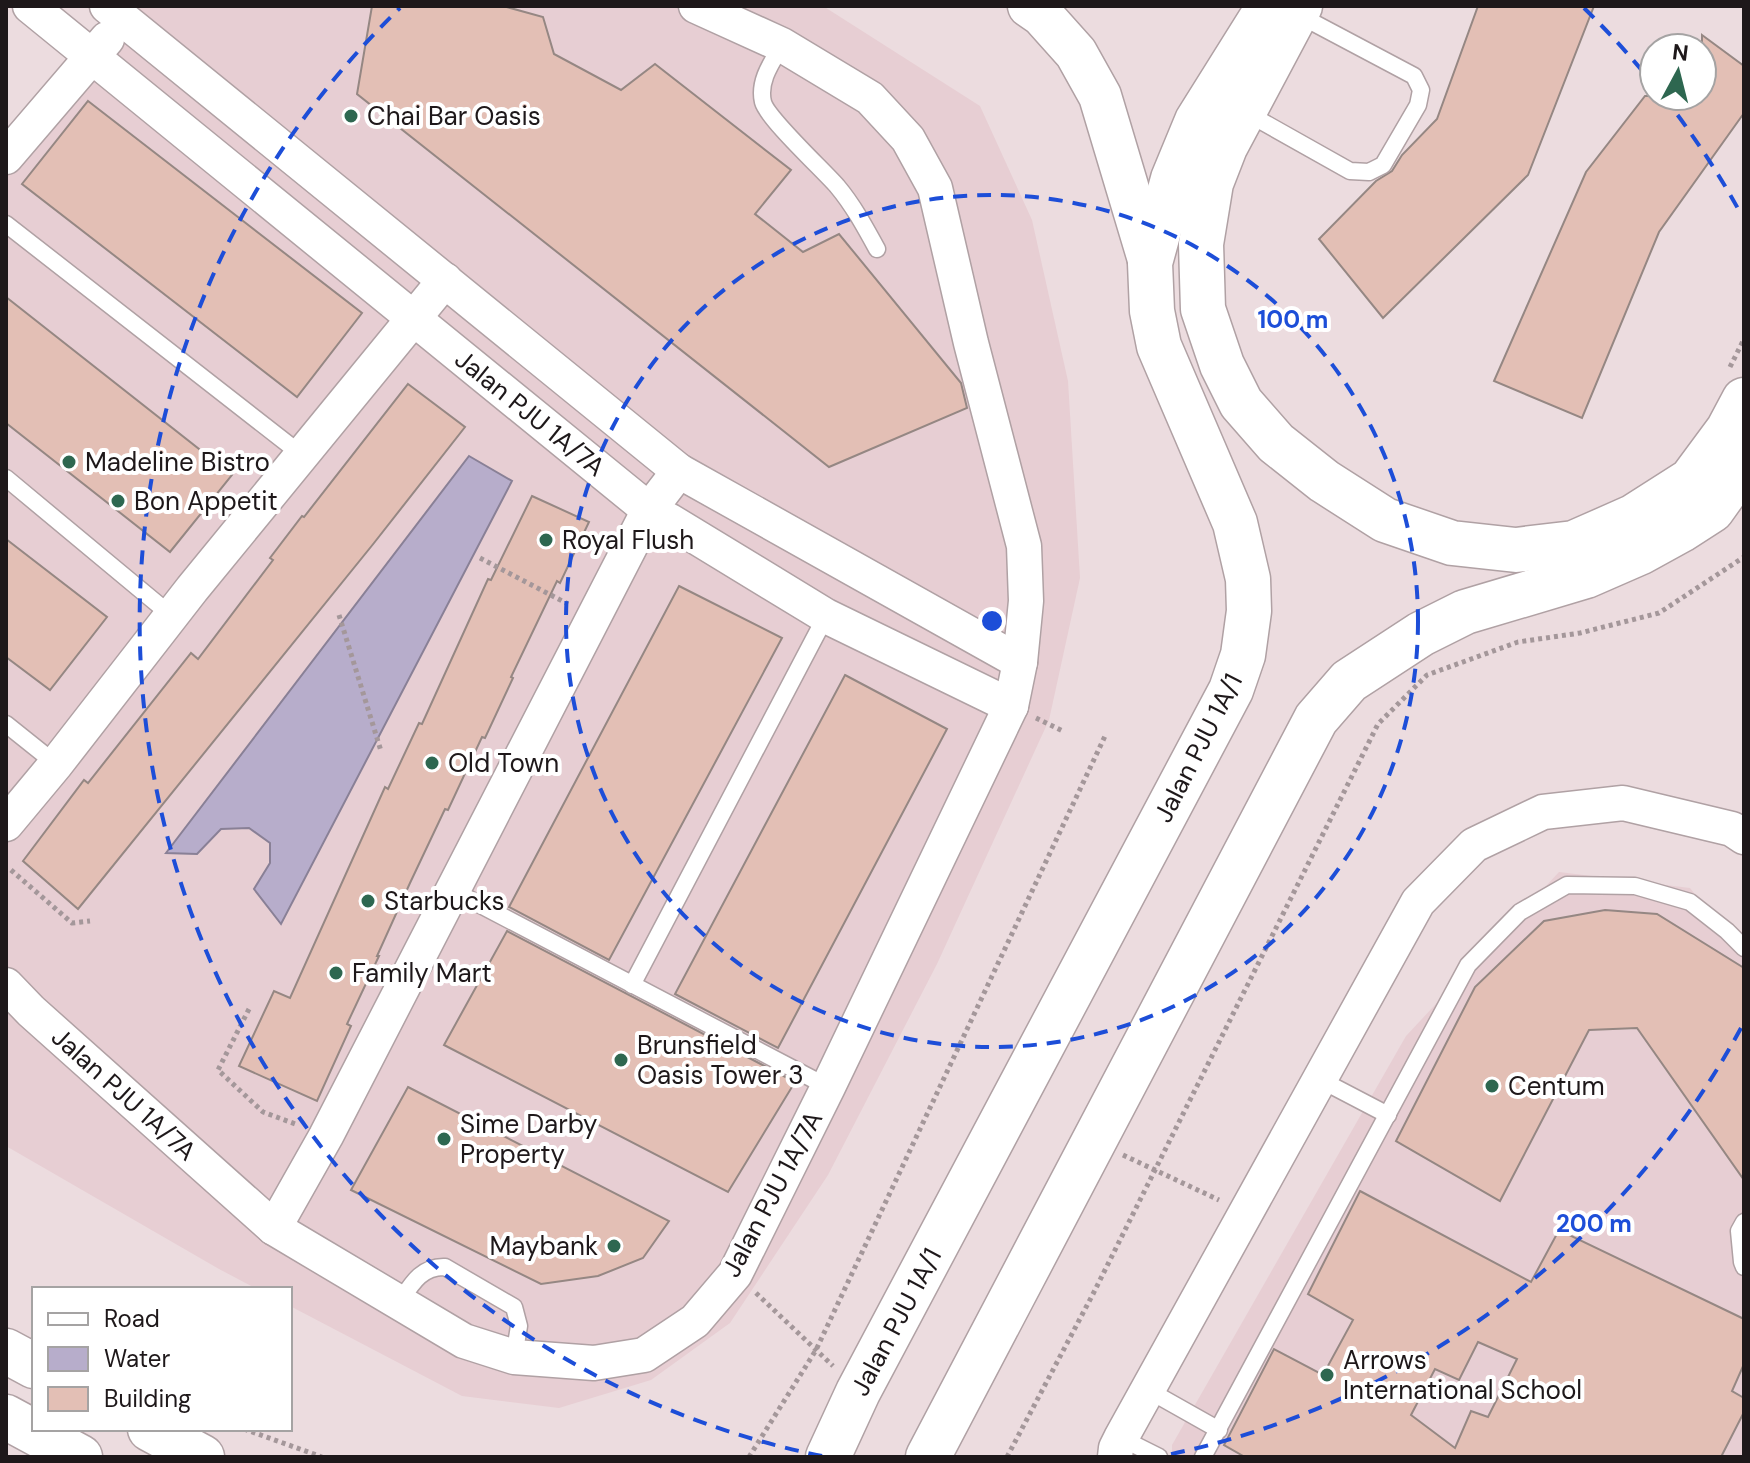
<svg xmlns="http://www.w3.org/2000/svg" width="1750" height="1463" viewBox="0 0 1750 1463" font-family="'DM Sans',sans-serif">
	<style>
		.built { fill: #e7ced3 }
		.water { fill: #b7adcb; stroke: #898096; stroke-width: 2 }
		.building { fill: #e3bfb5; stroke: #958783; stroke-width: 2; fill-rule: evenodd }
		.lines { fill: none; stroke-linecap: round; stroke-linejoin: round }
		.service-casing { stroke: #b0a1a4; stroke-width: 19 }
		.minor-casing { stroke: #b0a1a4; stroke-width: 37 }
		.tertiary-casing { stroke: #b0a1a4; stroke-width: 45 }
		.secondary-casing { stroke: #b0a1a4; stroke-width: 47 }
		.primary-casing { stroke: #b0a1a4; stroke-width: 47 }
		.path { stroke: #a4979a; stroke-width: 5; stroke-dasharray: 4 4; stroke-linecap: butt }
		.service { stroke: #fff; stroke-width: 16 }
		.minor { stroke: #fff; stroke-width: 34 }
		.tertiary { stroke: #fff; stroke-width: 42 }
		.secondary { stroke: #fff; stroke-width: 44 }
		.primary { stroke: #fff; stroke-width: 44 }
		.ring { fill: none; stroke: #1d4ed8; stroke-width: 4; stroke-dasharray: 14 10 }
		.poi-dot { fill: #2e6750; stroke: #fff; stroke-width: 3 }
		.labels { text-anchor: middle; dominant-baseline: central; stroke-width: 8; stroke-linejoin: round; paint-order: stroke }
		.poi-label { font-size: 26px; fill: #1e181a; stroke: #fff; text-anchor: start }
		.street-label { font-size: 26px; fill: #1e181a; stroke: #fff }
		.centre { fill: #1d4ed8; stroke: #fff; stroke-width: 4 }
		.ring-label { font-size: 24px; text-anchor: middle; font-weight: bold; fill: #1d4ed8; stroke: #fff; stroke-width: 8; stroke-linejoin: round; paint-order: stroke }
	</style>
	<rect width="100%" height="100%" fill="#ecdcdf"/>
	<g class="built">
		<polygon points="111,6 823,6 980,106 1032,220 1068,381 1080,578 1049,720 937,964 828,1175 730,1323 651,1380 559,1408 462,1396 290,1306 290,1289 257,1289 219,1269 6,1146 6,139"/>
		<polygon points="1559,872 1690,888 1744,954 1744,1457 1172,1457 1172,1445 1406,1036"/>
	</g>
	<polygon class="water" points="469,456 512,481 281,924 254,889 270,863 270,843 249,828 221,829 197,854 166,853"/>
	<g class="building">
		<polygon points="372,6 503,6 543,17 554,54 621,90 655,64 791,170 755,214 803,252 839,234 961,383 967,408 829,467 357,94"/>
		<polygon points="1478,6 1594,6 1528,175 1383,318 1319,239 1376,181 1392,171 1402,155 1437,119"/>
		<polygon points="1702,35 1744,66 1744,113 1659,232 1582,418 1494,381 1586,172 1645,96 1702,96"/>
		<polygon points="88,101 362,313 297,397 22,184"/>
		<polygon points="6,297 232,475 170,552 6,423"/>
		<polygon points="408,384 465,427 374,543 78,909 23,861 84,780 88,783 191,653 198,659 273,560 270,558 302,516 304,517"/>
		<polygon points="532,496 589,522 560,583 557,581 511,677 513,678 485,738 482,737 448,810 445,809 410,883 377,956 379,956 347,1024 351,1026 317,1101 239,1066 274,991 290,998 385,787 388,789 419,723 422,724 488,579 491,580"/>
		<polygon points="6,539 107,617 50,690 6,657"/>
		<polygon points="679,586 782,638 609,960 509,907"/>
		<polygon points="845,675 947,729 778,1048 675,994"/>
		<polygon points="1605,910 1657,914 1744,968 1744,1180 1637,1028 1589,1030 1500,1201 1396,1141 1475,987 1544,921"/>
		<polygon points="507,931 795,1082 728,1192 444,1045"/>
		<polygon points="408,1087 669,1221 643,1258 598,1276 541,1284 351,1190"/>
		<path d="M1360,1191L1531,1282L1559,1230L1744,1319V1364L1732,1391L1744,1398V1412L1721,1457H1245L1224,1445L1274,1349L1323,1375L1353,1320L1308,1294ZM1478,1342L1517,1359L1488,1417L1471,1411L1455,1448L1411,1415L1435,1369L1459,1380Z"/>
	</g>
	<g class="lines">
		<g class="service-casing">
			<g id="service">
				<path d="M782,45C772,62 758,81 763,102C767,118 822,169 837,186C853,205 865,227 877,249"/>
				<polyline points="1245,112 1350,171 1369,172 1383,165 1418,105 1421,90 1414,76 1297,14"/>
				<polyline points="6,224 302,455"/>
				<polyline points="6,478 172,616"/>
				<polyline points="6,724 56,764"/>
				<polyline points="452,890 828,1087"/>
				<polyline points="632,985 826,616"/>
				<polyline points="1319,1079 1388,1115"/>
				<polyline points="1744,1222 1739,1231 1742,1262 1744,1267"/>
				<path d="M399,1303C411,1285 421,1266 445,1267L514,1307L519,1326L514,1357"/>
				<polyline points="1148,1390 1219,1430"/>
				<polyline points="1121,1438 1159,1457"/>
				<polyline points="1203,1457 1468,965 1520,912 1567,885 1635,886 1690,902 1727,931 1744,948"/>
			</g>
		</g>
		<g class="minor-casing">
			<g id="minor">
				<polyline points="30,6 649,510 670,521 826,616 1011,706"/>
				<polyline points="107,6 679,471 1020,662"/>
				<polyline points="6,157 107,39"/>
				<polyline points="6,824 56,764 192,589 445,280"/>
				<polyline points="6,985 31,1011 274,1228 464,1341 514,1357 594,1363 644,1355 695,1321 735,1274 828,1087 1011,706 1020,662 1026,601 1024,546 971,343 935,188 908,139 870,98 782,45 696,6"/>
				<polyline points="274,1228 326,1136 649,510 679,471"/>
				<polyline points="1115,1457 1116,1448 1121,1438 1418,902 1474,845 1543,812 1623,803 1732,829 1744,837"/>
			</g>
		</g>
		<g class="tertiary-casing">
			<polyline id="tertiary" points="1029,6 1042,15 1076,53 1100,96 1150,263"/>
		</g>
		<g class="secondary-casing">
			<g id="secondary">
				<polyline points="1300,6 1225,147 1211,183 1201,244 1203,309 1222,365 1241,403 1276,443 1324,481 1385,520 1452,543 1516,550 1574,543 1633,517 1691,480 1728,430 1744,400"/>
				<polyline points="828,1457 858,1392 1231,690 1243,655 1249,611 1248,579 1235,523 1159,346 1152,311 1150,263 1173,179 1197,121 1269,6"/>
				<polyline points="928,1457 1316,719 1349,681 1421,634 1465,612 1586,576 1641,552 1681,530 1712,510 1744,465"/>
			</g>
		</g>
		<g class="primary-casing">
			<g id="primary">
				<polyline points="6,1351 34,1366"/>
				<polyline points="6,1417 80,1457"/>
				<polyline points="150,1429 202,1457"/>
			</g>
		</g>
		<g class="path">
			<polyline points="1730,367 1744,339"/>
			<polyline points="480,558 568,604"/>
			<polyline points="339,615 381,751"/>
			<polyline points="1036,718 1063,731"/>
			<polyline points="11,870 72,923 90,921"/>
			<polyline points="249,1009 218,1070 263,1112 298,1125"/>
			<polyline points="1123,1155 1219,1200"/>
			<polyline points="756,1293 833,1366"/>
			<polyline points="244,1429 322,1457"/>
			<polyline points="749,1457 816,1350 1106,734"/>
			<polyline points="1007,1457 1093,1294 1378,724 1427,675 1518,642 1580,633 1659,613 1744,557"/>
		</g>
		<use href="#service" class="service"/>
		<use href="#minor" class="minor"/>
		<use href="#tertiary" class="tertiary"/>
		<use href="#secondary" class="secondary"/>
		<use href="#primary" class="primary"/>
	</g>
	<g class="ring">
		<circle cx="992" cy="621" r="426"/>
		<path d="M1741 1028A852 852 0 0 1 1162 1456M822 1456A852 852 0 0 1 400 8M1584 8A852 852 0 0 1 1649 79M1663 96A852 852 0 0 1 1741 214"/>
	</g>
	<g class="poi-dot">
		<circle cx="351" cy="116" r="8"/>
		<circle cx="69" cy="462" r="8"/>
		<circle cx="118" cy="501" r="8"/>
		<circle cx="546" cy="540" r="8"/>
		<circle cx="432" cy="763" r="8"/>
		<circle cx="368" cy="901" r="8"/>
		<circle cx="336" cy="973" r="8"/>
		<circle cx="621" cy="1060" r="8"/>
		<circle cx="1492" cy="1086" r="8"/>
		<circle cx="444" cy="1139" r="8"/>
		<circle cx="614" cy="1246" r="8"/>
		<circle cx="1327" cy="1375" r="8"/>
	</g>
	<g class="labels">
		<g class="poi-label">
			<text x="367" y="116">Chai Bar Oasis</text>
			<text x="85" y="462">Madeline Bistro</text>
			<text x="134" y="501">Bon Appetit</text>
			<text x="562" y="540">Royal Flush</text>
			<text x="448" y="763">Old Town</text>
			<text x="384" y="901">Starbucks</text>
			<text x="352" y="973">Family Mart</text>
			<text x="637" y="1045">Brunsfield<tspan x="637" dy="30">Oasis Tower 3</tspan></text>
			<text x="1508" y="1086">Centum</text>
			<text x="460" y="1124">Sime Darby<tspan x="460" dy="30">Property</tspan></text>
			<text x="598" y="1246" text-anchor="end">Maybank</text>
			<text x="1343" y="1360">Arrows<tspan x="1343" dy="30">International School</tspan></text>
		</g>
		<g class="street-label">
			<text transform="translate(530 413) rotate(39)">Jalan PJU 1A/7A</text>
			<text transform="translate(1198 748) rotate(-63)">Jalan PJU 1A/1</text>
			<text transform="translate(124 1094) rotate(42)">Jalan PJU 1A/7A</text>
			<text transform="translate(772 1194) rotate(-62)">Jalan PJU 1A/7A</text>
			<text transform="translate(896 1322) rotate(-62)">Jalan PJU 1A/1</text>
		</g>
	</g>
	<circle cx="992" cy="621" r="12" class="centre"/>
	<g class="ring-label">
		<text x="1293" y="328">100 m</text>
		<text x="1594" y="1232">200 m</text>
	</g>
	<rect width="1750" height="1463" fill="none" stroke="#1e181a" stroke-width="16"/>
	<rect x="32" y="1287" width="260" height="144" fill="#ffffff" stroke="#a5a3a3" stroke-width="2"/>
	<rect x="48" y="1313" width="40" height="12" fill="#ffffff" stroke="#a5a3a3" stroke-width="2"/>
	<text x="104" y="1327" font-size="24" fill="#1e181a">Road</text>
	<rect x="48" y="1347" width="40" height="24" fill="#b7adcb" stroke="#a5a3a3" stroke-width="2"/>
	<text x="104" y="1367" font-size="24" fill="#1e181a">Water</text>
	<rect x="48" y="1387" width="40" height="24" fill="#e3bfb5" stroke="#a5a3a3" stroke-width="2"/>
	<text x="104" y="1407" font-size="24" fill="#1e181a">Building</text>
	<g transform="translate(1678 72) rotate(7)"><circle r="38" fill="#ffffff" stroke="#a5a3a3" stroke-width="2"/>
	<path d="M0-6L14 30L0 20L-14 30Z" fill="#2e6750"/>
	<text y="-12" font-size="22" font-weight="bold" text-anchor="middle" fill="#1e181a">N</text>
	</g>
</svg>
